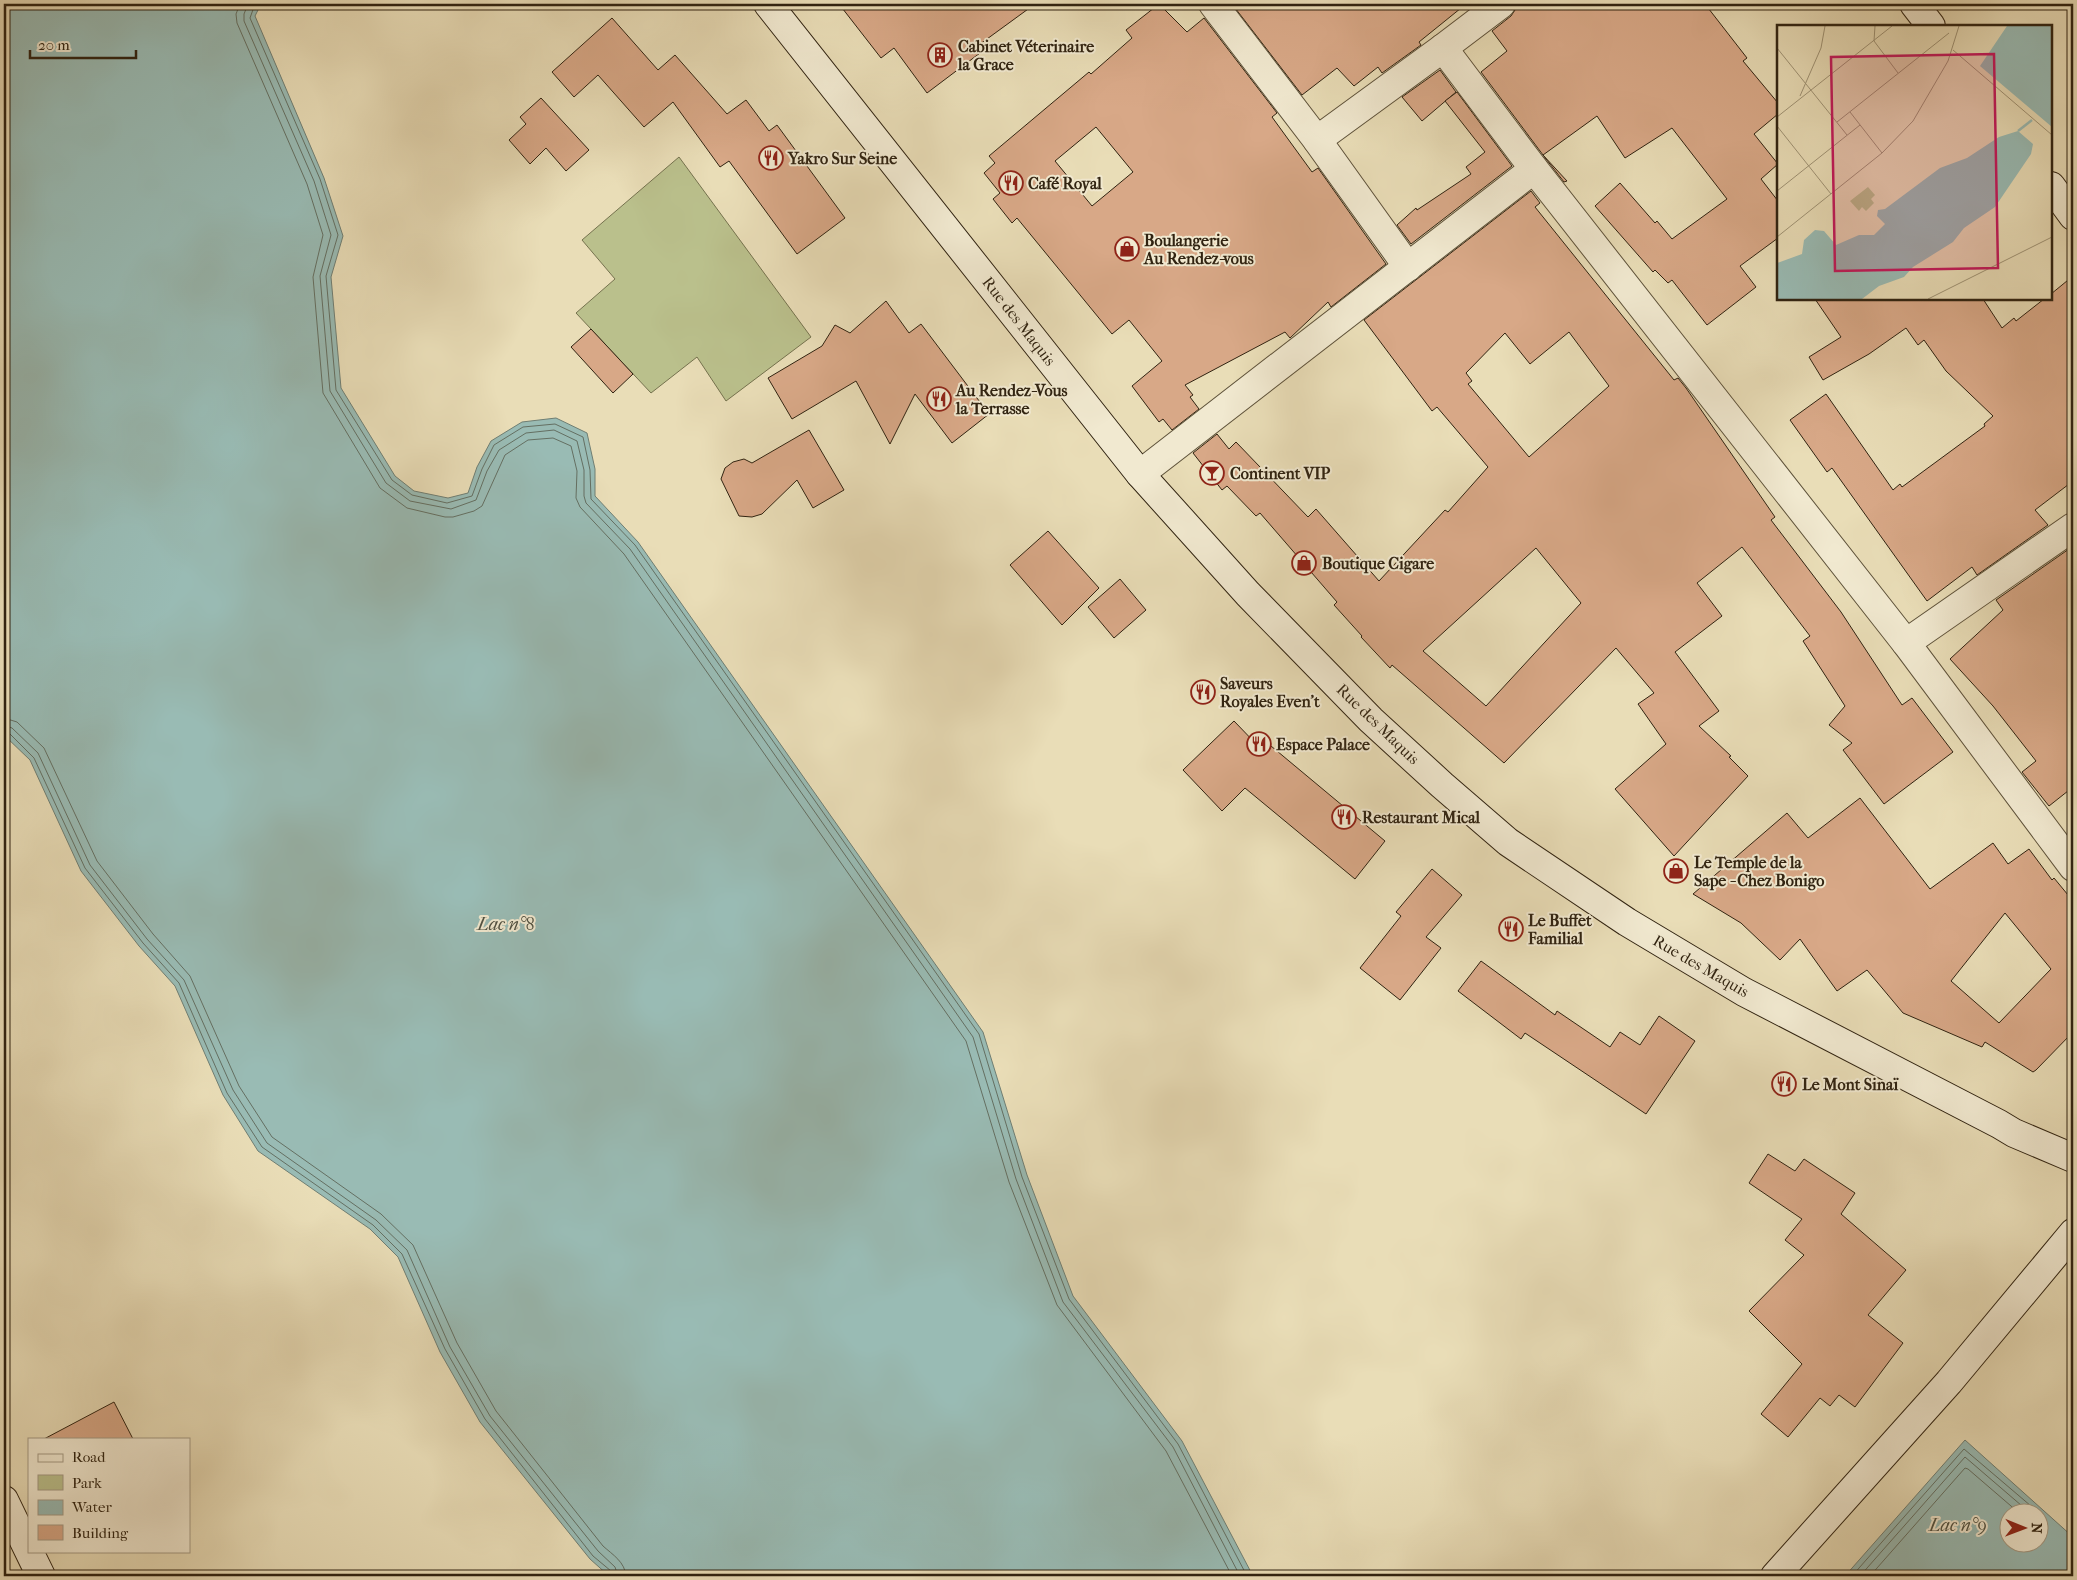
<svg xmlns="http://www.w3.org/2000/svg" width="2077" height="1580" viewBox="0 0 2077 1580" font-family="'IM FELL French Canon',serif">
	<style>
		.green { fill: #bac08c; stroke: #75724e }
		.water { fill: #99bbb4; stroke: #6f7e73; fill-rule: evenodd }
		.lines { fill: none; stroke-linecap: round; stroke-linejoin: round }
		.shore { stroke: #646f62; stroke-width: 1 }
		.building { fill: #d8a887; stroke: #302311; fill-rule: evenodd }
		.street-casing { stroke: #5e523a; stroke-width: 30 }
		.secondary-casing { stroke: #302311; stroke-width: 30 }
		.street { stroke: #f1e9d0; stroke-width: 28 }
		.secondary { stroke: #f1e9d0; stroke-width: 28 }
		.labels { text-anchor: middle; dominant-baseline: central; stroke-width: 4; stroke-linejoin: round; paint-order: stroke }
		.poi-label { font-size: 16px; font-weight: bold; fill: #302311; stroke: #f1e9d0; text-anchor: start }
		.street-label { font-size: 16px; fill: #302311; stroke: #f1e9d0 }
		.water-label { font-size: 18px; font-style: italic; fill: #505142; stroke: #f1e9d0 }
		.inset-river { fill: none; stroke: #99bbb4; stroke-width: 2.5 }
		.inset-road { fill: none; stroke: #9f9375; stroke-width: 1 }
		.view { fill: #c2185b; fill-opacity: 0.15; stroke: #c2185b; stroke-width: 2.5 }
		.inset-edge { fill: none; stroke: #302311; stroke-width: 2.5 }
	</style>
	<rect width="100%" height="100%" fill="#e9ddb7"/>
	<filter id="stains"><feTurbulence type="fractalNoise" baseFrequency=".004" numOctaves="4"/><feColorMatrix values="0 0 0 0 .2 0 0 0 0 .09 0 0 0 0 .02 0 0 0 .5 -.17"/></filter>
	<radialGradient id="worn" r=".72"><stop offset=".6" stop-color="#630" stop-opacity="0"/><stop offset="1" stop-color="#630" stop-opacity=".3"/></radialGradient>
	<polygon class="green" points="679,157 811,337 726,401 697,357 651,393 576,313 615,279 582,240"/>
	<g class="water">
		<polygon points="4,4 261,4 255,16 324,178 343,236 331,277 341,388 395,476 414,491 448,498 468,493 477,467 491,441 522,422 556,418 587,433 595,469 595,496 638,542 983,1032 1027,1175 1073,1296 1182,1441 1253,1576 609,1576 590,1559 480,1422 440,1352 398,1257 370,1229 258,1151 223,1095 175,986 139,946 81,871 30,760 4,735"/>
		<path d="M1965,1440L2073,1537V1576H1845ZM2010,1512H2040V1542H2010Z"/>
	</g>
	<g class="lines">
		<g class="shore">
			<polyline points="240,4 236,14 237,23 307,184 323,235 313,277 323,393 380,488 407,508 445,517 453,517 474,511 482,506 505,455 528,440 553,438 571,446 577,471 576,498 580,507 624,554 966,1041 1009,1182 1057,1305 1166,1451 1232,1576"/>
			<polyline points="248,4 244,14 244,21 314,181 331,235 320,276 330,391 386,483 410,501 451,509 476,500 487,471 499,450 526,433 554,430 577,441 584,470 584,496 586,503 630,549 973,1037 1016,1179 1063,1302 1173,1447 1240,1576"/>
			<polyline points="255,4 250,18 320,179 338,235 326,276 336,390 392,480 412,495 447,503 472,496 482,469 494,445 523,427 555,424 583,437 590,470 591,499 635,545 979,1034 1022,1177 1069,1299 1178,1444 1247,1576"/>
			<path d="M4,718L17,722L44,748L97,861L153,934L190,976L239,1086L272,1137L381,1214L413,1245L457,1343L496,1411L603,1546C613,1555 625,1562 626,1576"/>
			<polyline points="4,725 12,728 38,753 90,865 147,939 184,980 233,1090 267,1143 376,1220 407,1250 450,1347 490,1416 598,1551 615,1567 618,1576"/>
			<polyline points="4,732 9,733 34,758 85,868 143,943 179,983 227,1093 262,1147 373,1225 402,1254 445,1349 485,1419 593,1556 611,1571 612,1576"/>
			<polyline points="1852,1576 1964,1449 2038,1512"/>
			<polyline points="1860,1576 1965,1457 2029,1512"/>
			<polyline points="1870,1576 1965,1468 1968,1469 2018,1512"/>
		</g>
	</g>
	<g class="building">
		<polygon points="839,4 1035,4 976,47 980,53 927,93 894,48 881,58"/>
		<path d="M1159,4L1187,32L1204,18L1277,113L1272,117L1312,172L1318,168L1386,264L1331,307L1328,302L1290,338L1285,332L1185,385L1193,395L1190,397L1199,409L1172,430L1163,419L1159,422L1132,386L1162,361L1129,320L1112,334L1017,218L1012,223L993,199L1000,193L984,173L995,163L989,156L1089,72L1091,74L1132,38L1126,30ZM1096,127L1133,172L1092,206L1055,161Z"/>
		<polygon points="1232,4 1466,4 1419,42 1421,45 1382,73 1378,67 1354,86 1337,68 1302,95"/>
		<polygon points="1516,4 1705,4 1747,58 1743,61 1778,103 1778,114 1754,134 1778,164 1761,179 1778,201 1778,238 1740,266 1756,287 1707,325 1672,280 1668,283 1655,270 1653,272 1595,206 1620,183 1655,223 1657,221 1672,239 1727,199 1672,128 1625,158 1597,116 1543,155 1567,181 1564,182 1546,159 1481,72 1507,51 1492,31 1511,16 1515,10"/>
		<polygon points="612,18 658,70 675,55 727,114 746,100 769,131 777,125 845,218 797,254 729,161 720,167 673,102 644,127 598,75 574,97 552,72"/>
		<polygon points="1440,70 1456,92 1422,121 1402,97"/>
		<polygon points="1457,92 1512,166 1411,244 1397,225 1416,208 1417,210 1471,174 1466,167 1485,152 1445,101"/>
		<polygon points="541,98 589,150 566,171 546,148 530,164 509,140 526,124 520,117"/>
		<path d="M1531,191L1540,203L1535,207L1674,380L1678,378L1686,388L1775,517L1771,520L1841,612L1902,705L1912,698L1953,752L1884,804L1843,750L1852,743L1829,725L1845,706L1803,641L1810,636L1742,547L1697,583L1722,616L1675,652L1719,711L1699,726L1731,756L1729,757L1748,776L1674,856L1615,789L1666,744L1638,704L1654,693L1616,648L1504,763L1392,665L1390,668L1361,637L1362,636L1334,605L1337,602L1260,513L1256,516L1227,486L1222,490L1193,453L1217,434L1229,449L1236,442L1308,517L1316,509L1379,581L1445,510L1448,512L1488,467L1437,407L1432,411L1364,320ZM1569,332L1609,386L1529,457L1468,384L1472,381L1466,373L1505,333L1530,364ZM1536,548L1581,603L1486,706L1423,651Z"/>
		<polygon points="2073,276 2073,481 2035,510 2048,525 1977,575 1972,567 1927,601 1832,468 1827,472 1790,420 1826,394 1893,490 1900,484 1902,487 1985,426 1984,424 1993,416 1946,371 1924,340 1918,345 1906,328 1869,354 1823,380 1809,357 1841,337 1815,299 1983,299 2002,328 2014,318 2016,321 2044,299 2051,299 2051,294"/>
		<polygon points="886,301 909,333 921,324 989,414 952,443 915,394 890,444 856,381 792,419 768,378 822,346 835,325 850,333"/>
		<polygon points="591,329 633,374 613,393 571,347"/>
		<polygon points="809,430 844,490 813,508 797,480 762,514 752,517 739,516 721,479 725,468 733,462 744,459 752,463"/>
		<polygon points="1048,531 1099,588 1062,625 1010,565"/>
		<polygon points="2069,549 2073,554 2073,787 2049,806 2022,772 2036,761 1993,706 1950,659 2003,610 1996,600"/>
		<polygon points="1120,579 1146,610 1114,638 1088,607"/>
		<polygon points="1234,721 1259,747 1265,741 1385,841 1355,879 1245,788 1222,811 1183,770"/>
		<path d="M1860,798L1930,889L1993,843L2008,864L2029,849L2052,880L2054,878L2073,901V1032L2036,1070L2033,1072L1985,1042L1982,1047L1903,1013L1867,970L1837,991L1800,939L1780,960L1741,923L1693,894L1787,813L1808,838ZM2005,913L2051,969L1999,1023L1951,981Z"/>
		<polygon points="1432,869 1462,895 1426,937 1441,948 1400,1000 1360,968 1401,916 1396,912"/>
		<polygon points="1481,961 1555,1015 1557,1011 1610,1047 1620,1032 1640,1045 1659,1016 1695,1041 1646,1114 1525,1033 1521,1039 1458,991"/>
		<polygon points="1768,1154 1795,1171 1804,1159 1855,1193 1841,1214 1906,1270 1868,1315 1903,1343 1855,1407 1839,1395 1830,1406 1820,1398 1788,1437 1761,1414 1802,1364 1749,1311 1804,1255 1785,1240 1802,1219 1749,1183"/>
		<polygon points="114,1402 133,1439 44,1439"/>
	</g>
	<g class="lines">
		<g class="street-casing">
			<g id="street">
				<polyline points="1213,4 1317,140 1408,267"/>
				<polyline points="1443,48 1534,169 1906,643 2073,867"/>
				<polyline points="1317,140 1443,48 1501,4"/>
				<polyline points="1140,474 1534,169"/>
				<polyline points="1906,643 2073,527"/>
			</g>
		</g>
		<g class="secondary-casing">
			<g id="secondary">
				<polyline points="768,4 1140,474 1248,594 1371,720 1442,785 1508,842 1627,922 1744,992 1999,1124 2014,1133 2073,1158"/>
				<polyline points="1914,4 1931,26"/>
				<polyline points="2051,186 2073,216"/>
				<polyline points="4,1500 41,1576"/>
				<polyline points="1775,1576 1949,1382 2073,1233"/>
			</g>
		</g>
		<use href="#street" class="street"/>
		<use href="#secondary" class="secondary"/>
	</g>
	<defs>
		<g id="building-ring" transform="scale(1.25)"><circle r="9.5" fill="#f1e9d0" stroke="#8f2418" stroke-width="1.5"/><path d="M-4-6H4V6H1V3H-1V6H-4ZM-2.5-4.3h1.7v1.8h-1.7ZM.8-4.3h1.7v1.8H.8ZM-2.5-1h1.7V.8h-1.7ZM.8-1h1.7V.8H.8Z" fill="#8f2418"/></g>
		<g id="restaurant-ring" transform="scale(1.25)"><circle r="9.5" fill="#f1e9d0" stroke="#8f2418" stroke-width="1.5"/><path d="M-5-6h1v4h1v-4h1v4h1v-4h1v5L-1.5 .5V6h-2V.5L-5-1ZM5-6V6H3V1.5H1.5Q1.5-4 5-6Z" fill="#8f2418"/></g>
		<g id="shop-ring" transform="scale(1.25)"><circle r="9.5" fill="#f1e9d0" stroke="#8f2418" stroke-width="1.5"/><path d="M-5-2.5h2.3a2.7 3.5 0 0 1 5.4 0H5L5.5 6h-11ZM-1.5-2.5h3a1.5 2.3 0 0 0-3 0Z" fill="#8f2418"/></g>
		<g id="bar-ring" transform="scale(1.25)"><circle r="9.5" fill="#f1e9d0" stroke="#8f2418" stroke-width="1.5"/><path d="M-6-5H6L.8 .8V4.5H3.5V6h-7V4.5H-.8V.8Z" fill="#8f2418"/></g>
	</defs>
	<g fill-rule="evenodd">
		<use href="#building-ring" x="940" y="55"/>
		<use href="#restaurant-ring" x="771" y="158"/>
		<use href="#restaurant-ring" x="1011" y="183"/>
		<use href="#shop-ring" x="1127" y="249"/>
		<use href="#restaurant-ring" x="939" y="399"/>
		<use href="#bar-ring" x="1212" y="473"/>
		<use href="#shop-ring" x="1304" y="563"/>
		<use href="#restaurant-ring" x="1203" y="692"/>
		<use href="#restaurant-ring" x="1259" y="744"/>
		<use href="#restaurant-ring" x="1344" y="817"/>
		<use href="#shop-ring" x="1676" y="871"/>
		<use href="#restaurant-ring" x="1511" y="929"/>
		<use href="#restaurant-ring" x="1784" y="1084"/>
	</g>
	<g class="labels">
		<g class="poi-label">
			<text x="958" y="46">Cabinet Véterinaire<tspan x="958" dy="18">la Grace</tspan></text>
			<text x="788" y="158">Yakro Sur Seine</text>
			<text x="1028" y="183">Café Royal</text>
			<text x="1144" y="240">Boulangerie<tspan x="1144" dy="18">Au Rendez-vous</tspan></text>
			<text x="956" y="390">Au Rendez-Vous<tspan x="956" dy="18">la Terrasse</tspan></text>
			<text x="1230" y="473">Continent VIP</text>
			<text x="1322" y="563">Boutique Cigare</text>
			<text x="1220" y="683">Saveurs<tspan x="1220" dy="18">Royales Even't</tspan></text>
			<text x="1276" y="744">Espace Palace</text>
			<text x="1362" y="817">Restaurant Mical</text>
			<text x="1694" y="862">Le Temple de la<tspan x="1694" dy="18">Sape - Chez Bonigo</tspan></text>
			<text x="1528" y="920">Le Buffet<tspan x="1528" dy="18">Familial</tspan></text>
			<text x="1802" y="1084">Le Mont Sinaï</text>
		</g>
		<g class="street-label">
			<text transform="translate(1019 321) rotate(52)">Rue des Maquis</text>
			<text transform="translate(1378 724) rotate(44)">Rue des Maquis</text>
			<text transform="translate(1701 966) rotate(30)">Rue des Maquis</text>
		</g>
		<g class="water-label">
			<text x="506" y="924">Lac n°8</text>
			<text x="1958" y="1525">Lac n°9</text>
		</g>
	</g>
	<g transform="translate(1777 25)">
		<rect width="275" height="275" fill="#e9ddb7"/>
		<path d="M91,162L98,170L94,174L97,178L89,186L85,182L82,186L73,176Z" fill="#bac08c"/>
		<path d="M230,1H275V102L203,41ZM241,106L256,119L254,129L218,182L187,203L176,217L136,242L127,252L102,261L85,274H0V238L25,229L27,215L38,205L47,206L59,220L82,210H97L108,199L100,191L101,185L108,184L163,143L190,133L222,112Z" fill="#99bbb4"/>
		<path class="inset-river" d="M241,106L255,95"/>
		<path class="inset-road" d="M98,1L97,16L121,48M0,23L70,110M176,25L275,110M23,71L44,23L48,1M73,87L105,128M0,92L115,1M60,97L172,8M0,101L54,169M0,166L83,100M0,212L105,128L136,96L171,36L182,1M151,274L275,212"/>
		<path class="view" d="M217,29L221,243L58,246L54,32Z"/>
		<rect width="275" height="275" class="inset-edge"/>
	</g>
	<rect width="2077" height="1580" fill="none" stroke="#e9ddb7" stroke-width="20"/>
	<rect x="5" y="5" width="2067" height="1570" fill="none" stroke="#302311" stroke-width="2.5"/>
	<rect x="10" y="10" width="2057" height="1560" fill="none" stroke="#302311"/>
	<rect x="28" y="1438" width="162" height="115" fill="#f1e9d0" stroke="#a49a84"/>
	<rect x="38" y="1454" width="25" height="8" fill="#f1e9d0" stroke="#a49a84"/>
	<text x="72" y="1462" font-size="15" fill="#302311">Road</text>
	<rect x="38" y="1475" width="25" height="15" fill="#bac08c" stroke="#a49a84"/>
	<text x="72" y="1488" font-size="15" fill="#302311">Park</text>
	<rect x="38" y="1500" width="25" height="15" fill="#99bbb4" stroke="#a49a84"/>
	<text x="72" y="1512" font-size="15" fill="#302311">Water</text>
	<rect x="38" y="1525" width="25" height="15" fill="#d8a887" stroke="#a49a84"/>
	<text x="72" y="1538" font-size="15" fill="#302311">Building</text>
	<g transform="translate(2024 1528) rotate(91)"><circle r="24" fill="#f1e9d0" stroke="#a49a84"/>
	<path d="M0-4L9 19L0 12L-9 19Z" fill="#8f2418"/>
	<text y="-8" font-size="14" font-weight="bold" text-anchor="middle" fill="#302311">N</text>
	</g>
	<path d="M30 50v8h106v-8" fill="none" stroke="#302311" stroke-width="2.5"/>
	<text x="38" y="50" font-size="15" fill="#302311" stroke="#f1e9d0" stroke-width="4" paint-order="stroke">20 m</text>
	<rect width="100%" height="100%" filter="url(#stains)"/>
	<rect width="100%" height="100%" fill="url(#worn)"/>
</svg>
